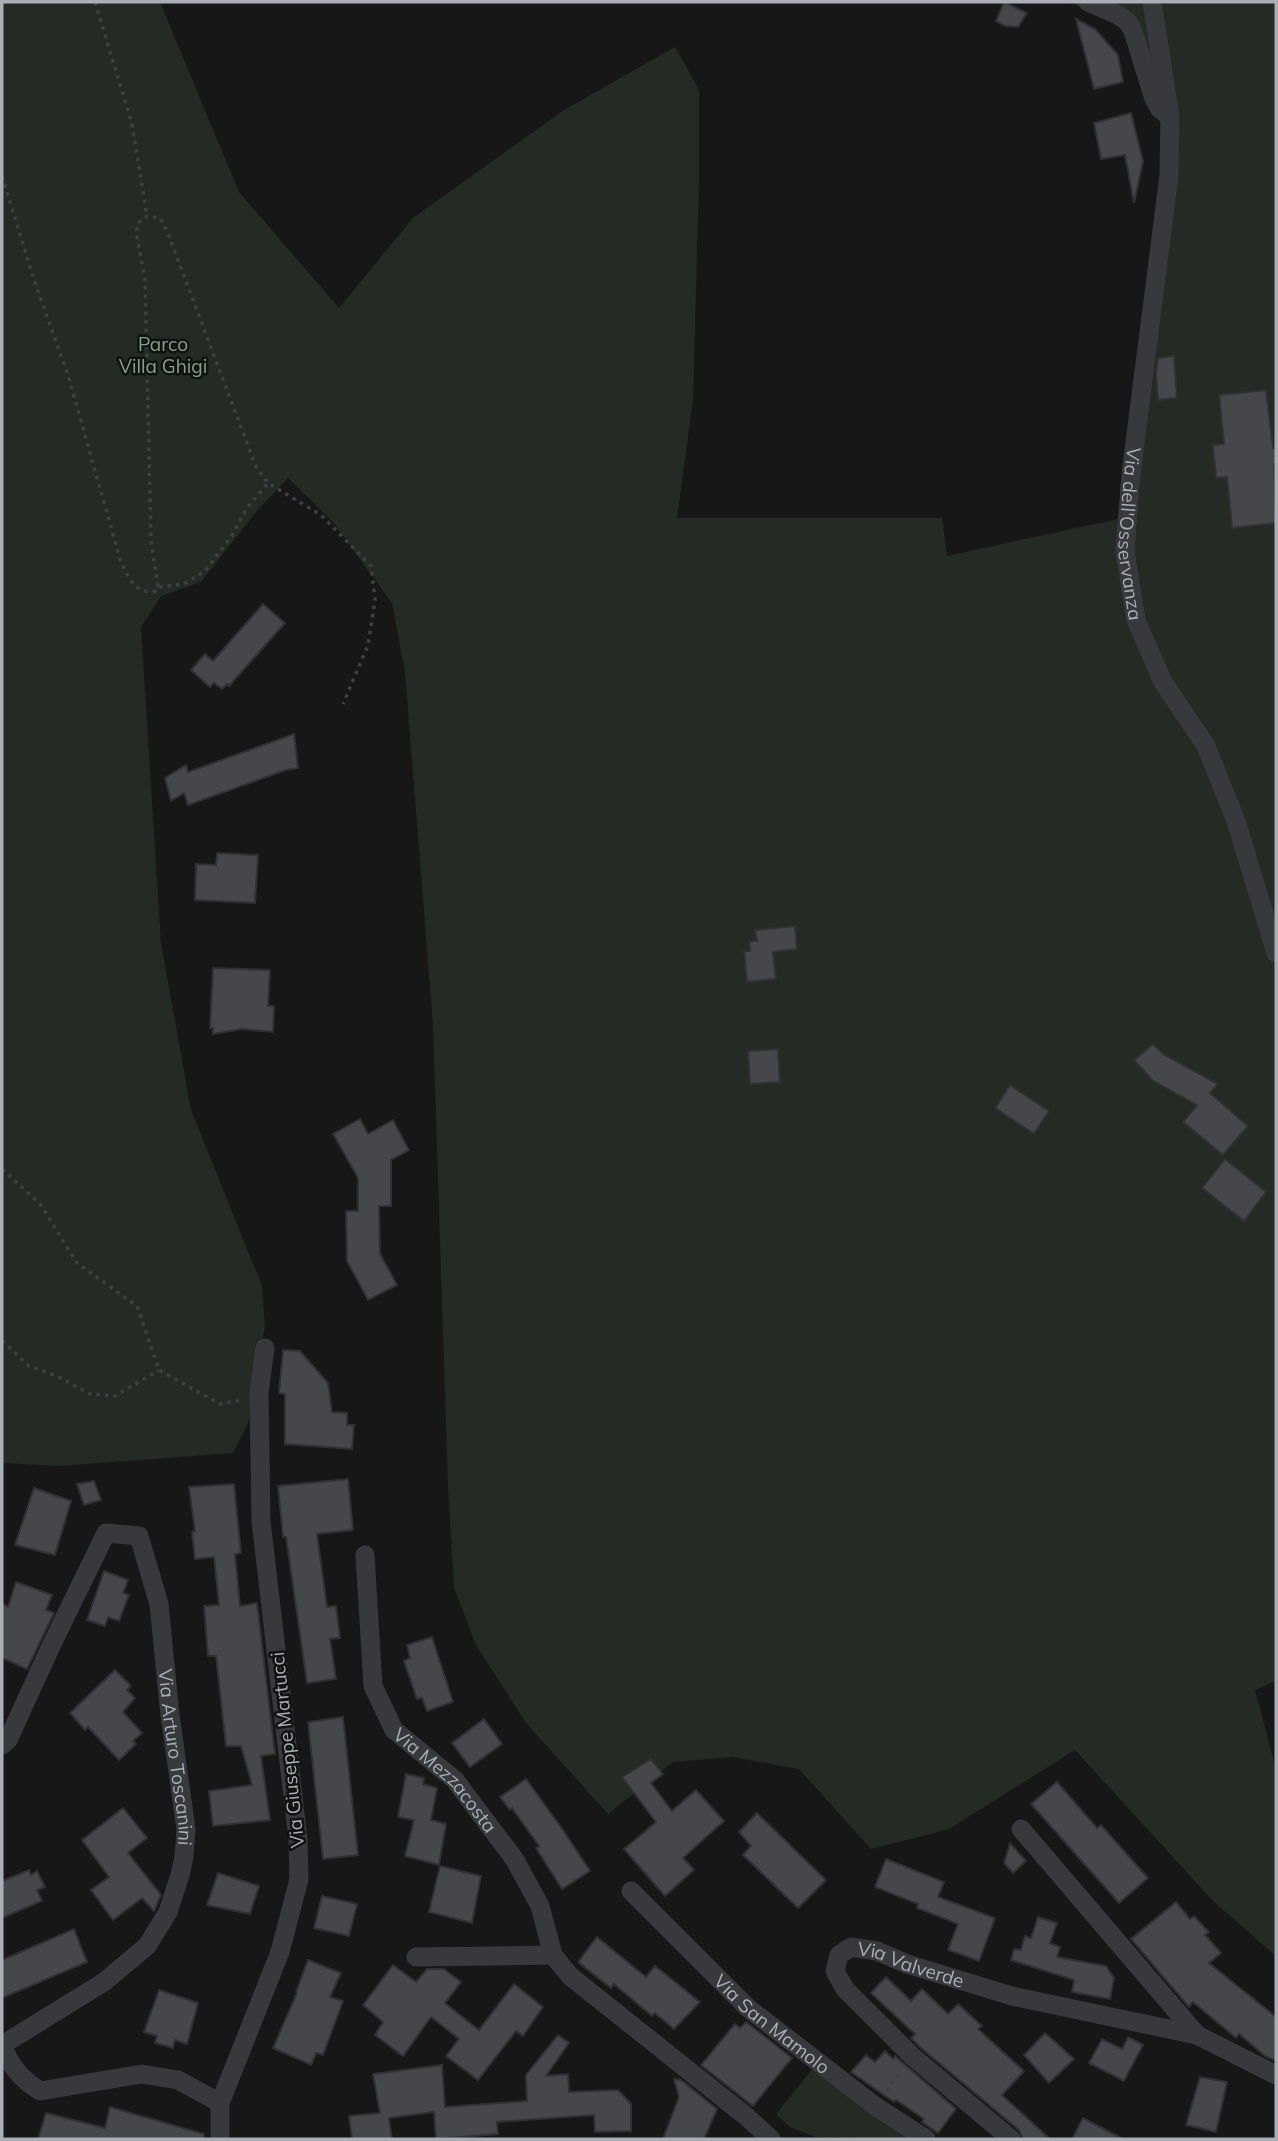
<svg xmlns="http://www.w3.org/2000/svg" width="1278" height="2141" viewBox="0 0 1278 2141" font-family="Mulish,sans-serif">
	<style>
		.green { fill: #232b24 }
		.building { fill: #46474b; stroke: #313134; stroke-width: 2 }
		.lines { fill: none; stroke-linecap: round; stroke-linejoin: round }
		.path { stroke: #3e4044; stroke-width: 3.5; stroke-dasharray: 3.5 5; stroke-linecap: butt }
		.street { stroke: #38393d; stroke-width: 19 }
		.labels { text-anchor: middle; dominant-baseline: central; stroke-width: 5; stroke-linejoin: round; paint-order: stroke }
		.park-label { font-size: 19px; fill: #83a185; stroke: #121213 }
		.street-label { font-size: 19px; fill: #aaaeb7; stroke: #121213 }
	</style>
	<rect width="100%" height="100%" fill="#171718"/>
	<g class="green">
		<polygon points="2,2 160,2 239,192 339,308 413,218 564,110 675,47 699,90 699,180 693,400 677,518 942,518 947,556 1127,517 1168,124 1137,30 1068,2 1276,2 1276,1681 1255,1690 1276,1769 1276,1956 1213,1901 1075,1750 949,1829 871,1849 799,1769 732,1757 673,1762 608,1814 526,1723 476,1645 454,1588 448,1486 433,1025 405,672 392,603 333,522 288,478 256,512 201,582 161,596 141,627 161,943 191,1110 262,1286 265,1326 249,1421 233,1453 59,1466 2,1463"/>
		<polygon points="818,2062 909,2139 815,2137 790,2127 776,2114"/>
	</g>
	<g class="building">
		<polygon points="1004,2 1027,13 1018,27 1005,26 996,21"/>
		<polygon points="1076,19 1095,29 1118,55 1123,82 1094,89"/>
		<polygon points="1131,113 1143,161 1134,203 1125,155 1101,159 1094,123"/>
		<polygon points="1174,356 1177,398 1158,400 1156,373 1158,358"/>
		<polygon points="1266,390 1273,448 1276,448 1276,464 1274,464 1276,523 1232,528 1227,477 1216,478 1213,445 1224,444 1219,395"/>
		<polygon points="263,604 285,623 229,686 227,684 222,689 214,683 210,687 191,670 205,654 213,661"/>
		<polygon points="294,734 298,768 286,770 188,805 184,793 171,801 165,778 186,765 188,772"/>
		<polygon points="217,853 258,855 255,903 195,900 196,864 216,865"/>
		<polygon points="795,926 797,949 773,952 776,979 747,982 744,951 750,951 749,941 757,941 755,930"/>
		<polygon points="213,968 270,970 268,1006 274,1006 273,1032 242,1029 213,1034 213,1028 210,1028"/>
		<polygon points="1153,1044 1163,1054 1218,1084 1210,1093 1248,1126 1223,1155 1183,1122 1197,1105 1153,1081 1134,1060"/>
		<polygon points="778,1049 780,1082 750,1084 748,1051"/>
		<polygon points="1010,1085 1049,1111 1034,1134 995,1108"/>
		<polygon points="360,1119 368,1134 393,1120 409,1150 391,1160 391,1206 379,1206 380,1254 397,1285 368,1300 347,1261 346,1211 358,1211 358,1178 333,1134"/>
		<polygon points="1225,1159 1266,1192 1244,1221 1202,1188"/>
		<polygon points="283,1350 300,1351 328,1383 332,1412 347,1413 347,1425 354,1425 352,1449 285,1444 285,1394 279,1393"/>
		<polygon points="348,1479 353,1530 317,1534 327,1607 336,1606 340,1638 330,1639 336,1679 307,1683 286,1537 283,1537 278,1486"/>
		<polygon points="94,1481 101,1500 84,1505 77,1484"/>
		<polygon points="234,1484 241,1553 235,1554 240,1606 257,1603 275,1754 261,1756 270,1820 213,1826 209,1791 252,1785 241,1746 226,1746 216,1656 208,1656 204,1606 219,1605 214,1557 195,1559 192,1532 195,1531 189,1487"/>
		<polygon points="34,1488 71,1501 55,1555 15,1545"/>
		<polygon points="104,1571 128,1580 123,1593 129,1595 119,1621 108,1617 105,1626 87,1620"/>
		<polygon points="16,1582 52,1595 46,1610 54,1613 27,1669 2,1658 2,1603 8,1607"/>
		<polygon points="432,1637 453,1702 427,1711 422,1698 417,1699 404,1661 410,1658 407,1645"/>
		<polygon points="115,1670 131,1686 127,1690 135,1698 123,1712 142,1733 133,1741 136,1744 119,1760 88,1727 85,1730 70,1713"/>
		<polygon points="343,1717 358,1855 323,1859 308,1722"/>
		<polygon points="484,1719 502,1744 470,1767 452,1743"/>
		<polygon points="651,1759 663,1774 651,1783 672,1811 696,1790 724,1821 683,1858 694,1870 665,1896 624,1849 656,1822 622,1777"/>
		<polygon points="406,1774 424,1778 423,1784 437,1788 431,1820 446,1824 439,1865 405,1856 414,1820 398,1817"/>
		<polygon points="526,1779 563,1830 590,1871 562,1889 536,1848 539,1846 512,1808 510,1810 500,1797"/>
		<polygon points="1057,1782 1097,1828 1101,1825 1148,1878 1119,1903 1031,1804"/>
		<polygon points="123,1808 147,1838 128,1853 161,1895 154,1911 142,1898 113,1920 91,1890 109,1877 82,1840"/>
		<polygon points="757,1813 826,1880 798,1908 743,1855 751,1846 739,1832"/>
		<polygon points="1010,1843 1026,1861 1013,1873 1004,1863"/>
		<polygon points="886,1859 944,1882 938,1897 995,1918 979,1961 948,1950 958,1924 917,1908 918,1904 875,1887"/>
		<polygon points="440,1866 481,1876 472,1923 429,1912"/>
		<polygon points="29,1870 31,1875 37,1871 45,1887 37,1890 42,1901 2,1918 2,1881"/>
		<polygon points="218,1873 259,1886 250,1914 207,1905"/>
		<polygon points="322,1896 357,1904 349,1936 314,1928"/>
		<polygon points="1176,1902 1190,1919 1194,1916 1209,1932 1205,1935 1221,1953 1209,1963 1276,2017 1276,2061 1265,2056 1239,2034 1236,2038 1193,2002 1189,2007 1131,1939"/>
		<polygon points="1038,1917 1057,1923 1050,1943 1060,1947 1057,1957 1106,1966 1114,1978 1110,1999 1072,1992 1074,1980 1011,1960 1014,1949 1021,1950 1025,1936 1031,1938"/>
		<polygon points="74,1929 87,1962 2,1998 2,1960"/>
		<polygon points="597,1937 646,1977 655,1966 700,2002 674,2029 655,2013 652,2016 614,1984 611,1988 578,1962"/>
		<polygon points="308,1960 341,1973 330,1997 343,2001 323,2055 316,2053 311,2065 273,2048 297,1993 296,1992"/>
		<polygon points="393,1965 416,1982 427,1969 444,1969 461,1982 445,2003 479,2030 514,1984 543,2007 523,2036 516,2031 478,2080 446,2056 459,2039 431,2017 403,2056 375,2035 383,2022 363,2005"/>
		<polygon points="886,1977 911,2001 922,1989 948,2014 958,2004 982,2026 978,2029 1024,2071 1002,2095 1050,2139 1023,2139 1019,2130 920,2047 911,2038 915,2034 871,1993"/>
		<polygon points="159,1990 198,2003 187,2044 175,2040 173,2048 155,2043 157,2036 144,2032"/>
		<polygon points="746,2022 792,2058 753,2106 701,2065 735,2024 740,2028"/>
		<polygon points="1045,2033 1074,2059 1049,2083 1024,2055"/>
		<polygon points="558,2035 569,2043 546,2076 568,2074 569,2092 618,2090 631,2104 631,2131 595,2132 594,2115 497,2122 498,2134 436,2139 434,2112 389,2118 392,2139 352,2139 349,2116 380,2113 373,2074 442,2065 445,2107 527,2101 526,2075"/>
		<polygon points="1128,2037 1143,2045 1124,2081 1089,2063 1102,2039 1122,2049"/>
		<polygon points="885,2051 893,2059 895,2056 956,2109 938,2133 922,2122 924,2119 896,2100 894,2102 851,2072 866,2055 875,2062"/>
		<polygon points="1200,2077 1227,2082 1216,2132 1186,2125"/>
		<polygon points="674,2079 681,2080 717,2109 704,2139 663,2139 679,2097"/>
		<polygon points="110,2107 204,2134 204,2139 38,2139 46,2113 105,2128"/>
		<polygon points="1083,2118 1123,2139 1072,2139"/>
	</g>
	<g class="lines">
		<g class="path">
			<polyline points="95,2 132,124 147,216"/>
			<path d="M2,176L35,283L68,375L120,559C128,576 134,595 156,591L158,587L151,541L145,280L137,236V224L147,216L160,218L167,231L256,467L268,483L321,515L371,566L375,600L368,645L343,704"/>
			<polyline points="159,587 184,584 205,571 231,537 247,508 268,483"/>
			<polyline points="2,1169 40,1204 77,1263 137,1306 159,1370 220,1404 241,1400"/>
			<polyline points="2,1341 29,1366 57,1376 90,1394 115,1396 159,1370"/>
			<polyline points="887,2091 901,2071"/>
		</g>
		<g class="street">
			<polyline points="1088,2 1118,15 1128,22 1133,31 1154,99 1160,109 1169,116"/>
			<path id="s1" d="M1152,2L1170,116L1169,175L1131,474L1125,551L1136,620L1163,682L1206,746L1236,821L1276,953"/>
			<path id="s2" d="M365,1555L373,1686L394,1730L455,1780L515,1860L540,1906L553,1955L570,1976L747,2117L771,2139"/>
			<path id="s3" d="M2,1745L8,1740L51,1646L106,1533L139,1536L159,1604L170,1715L186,1829L184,1857L180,1875L168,1912L147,1946L104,1982L2,2045C10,2066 21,2079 40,2091L142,2074L178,2080L220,2103"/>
			<polyline points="1021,1829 1197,2035"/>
			<path id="s4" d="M631,1891L748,2008L875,2106L926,2139"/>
			<polyline points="416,1957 553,1955"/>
			<polyline points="220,2139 220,2103 280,1952 299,1879 298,1840 261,1521 259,1393 265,1348"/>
			<path id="s5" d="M1011,2139L912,2056L845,1989L835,1971L839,1955L851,1947L877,1951L907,1964L1012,1996L1197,2035L1276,2075"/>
		</g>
	</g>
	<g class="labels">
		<g class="park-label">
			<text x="163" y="344">Parco<tspan x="163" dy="22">Villa Ghigi</tspan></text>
		</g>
		<g class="street-label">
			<text stroke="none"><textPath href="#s1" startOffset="536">Via dell'Osservanza</textPath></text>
			<text transform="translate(287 1750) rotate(-96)">Via Giuseppe Martucci</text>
			<text stroke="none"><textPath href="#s3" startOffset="495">Via Arturo Toscanini</textPath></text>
			<text stroke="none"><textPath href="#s2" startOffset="252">Via Mezzacosta</textPath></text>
			<text stroke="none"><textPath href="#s5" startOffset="338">Via Valverde</textPath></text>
			<text stroke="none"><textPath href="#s4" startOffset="194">Via San Mamolo</textPath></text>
		</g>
	</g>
	<rect width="1278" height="2141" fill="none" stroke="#aaaeb7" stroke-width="7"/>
</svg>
